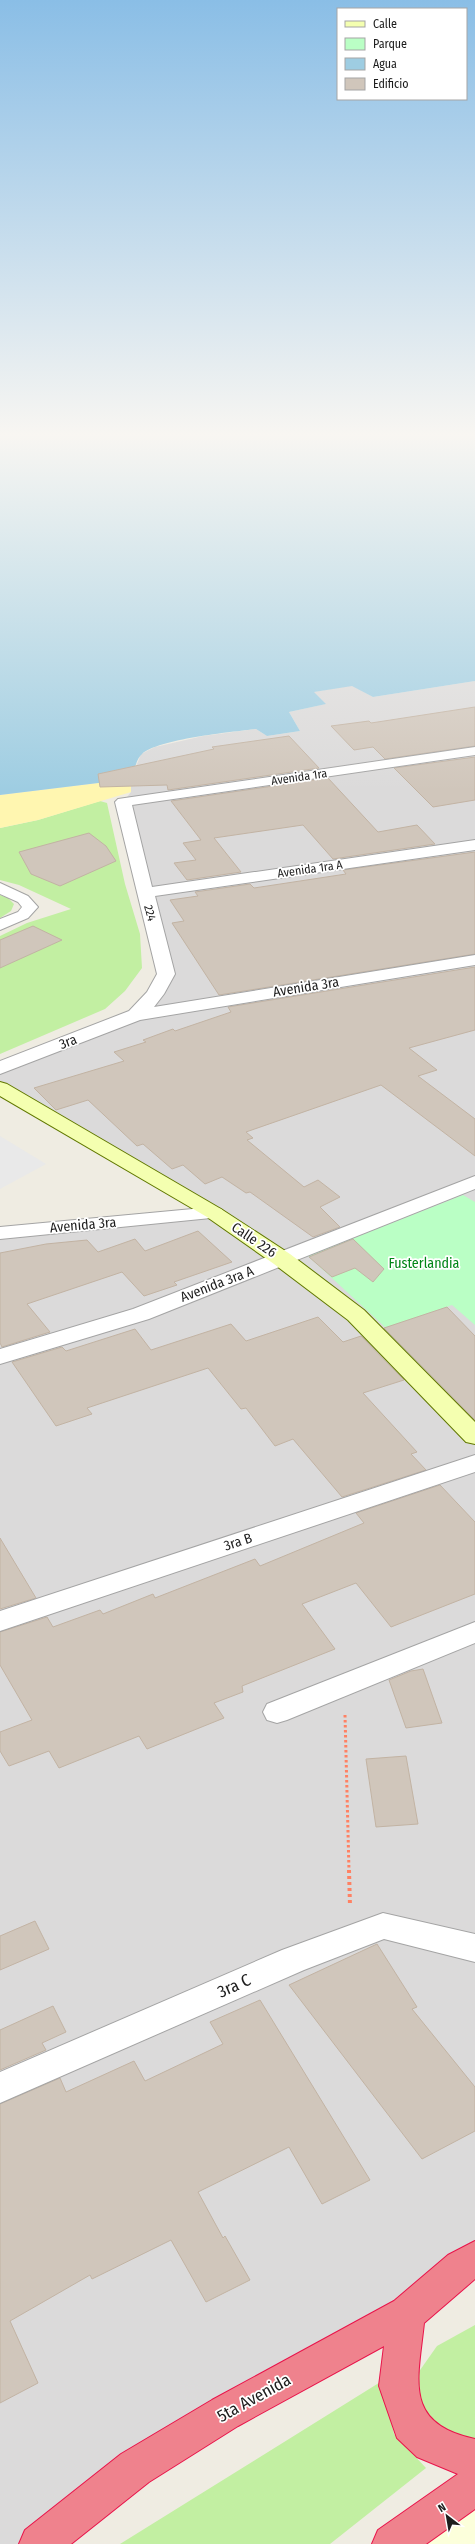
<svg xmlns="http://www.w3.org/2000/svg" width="475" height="2544" viewBox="0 0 475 2544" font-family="'Fira Sans Condensed',sans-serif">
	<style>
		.residential { fill: #dbdada }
		.education { fill: #fcffdb }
		.grass { fill: #c2efa2 }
		.sand { fill: #fff6b0 }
		.park { fill: #baffc5 }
		.parking { fill: #e9e9e9 }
		.water { fill: #9ecde2 }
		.building { fill: #d0c6bb; stroke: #c2b3a3 }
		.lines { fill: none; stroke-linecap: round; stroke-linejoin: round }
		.lane-casing { stroke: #a4a4a4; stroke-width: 2 }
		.street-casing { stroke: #a4a4a4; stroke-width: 2 }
		.secondary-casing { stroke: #617800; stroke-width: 2 }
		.highway-casing { stroke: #e9134a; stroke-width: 2 }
		.path-far1 { stroke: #ff8163; stroke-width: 3; stroke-dasharray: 2.5 2.5; stroke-linecap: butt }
		.path { stroke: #ff8163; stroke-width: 4; stroke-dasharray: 3 3; stroke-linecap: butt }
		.lane { fill: #fff; fill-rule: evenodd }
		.street { fill: #fff; fill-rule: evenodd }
		.secondary { fill: #f4ffb0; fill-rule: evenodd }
		.highway { fill: #ef828d; fill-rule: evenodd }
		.labels { text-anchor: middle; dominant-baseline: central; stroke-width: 3.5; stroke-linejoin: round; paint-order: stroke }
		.far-street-label { font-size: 12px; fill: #1d1d1d; stroke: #fff }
		.street-label { font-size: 14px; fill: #1d1d1d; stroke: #fff }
		.park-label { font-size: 14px; fill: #018617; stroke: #fff }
		.near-street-label { font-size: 17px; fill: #1d1d1d; stroke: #fff }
	</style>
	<rect width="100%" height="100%" fill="#efece2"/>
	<polygon class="residential" points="475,681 475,2259 39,2544 0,2544 0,1233 213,1213 0,1088 0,1068 136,1015 165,974 123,802 131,792 131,779 141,754 155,747 203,736 256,729 267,736 300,731 289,712 325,704 313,692 352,685 373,697"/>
	<polygon class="education" points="475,2485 475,2544 392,2544"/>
	<g class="grass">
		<polygon points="100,801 107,803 125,884 140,934 142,968 125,991 105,1009 0,1054 0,936 27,923 71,909 19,885 0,880 0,828 38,820"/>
		<polygon points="0,895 8,898 14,904 11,911 0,918"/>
		<polygon points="475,2325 475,2445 433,2421 420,2402 418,2373 437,2346"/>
		<polygon points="382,2381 394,2434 426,2468 330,2544 120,2544"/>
	</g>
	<polygon class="sand" points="131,779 131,792 38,820 0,828 0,795"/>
	<polygon class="park" points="463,1195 475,1202 475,1325 452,1305 386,1328 308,1256"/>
	<polygon class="parking" points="0,1136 46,1164 0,1189"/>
	<path class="water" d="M0,435H475V681L373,697L352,686L314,692L326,704L289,712L300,731L267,736L256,729C231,732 158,739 142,754C136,759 134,772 131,779L0,795Z"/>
	<g class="building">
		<polygon points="475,707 475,746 385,759 373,747 354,750 331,726 369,721 371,723"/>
		<polygon points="289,736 319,768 168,790 167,785 100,787 98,774 214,749 212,747"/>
		<polygon points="475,757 475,800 433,807 394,768"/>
		<polygon points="328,778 378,832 417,825 435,844 333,859 303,825 214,838 241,872 187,880 174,863 196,860 183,843 201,840 171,801"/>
		<polygon points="89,833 106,846 116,861 60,886 31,874 19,852"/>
		<polygon points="475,852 475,954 219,995 172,923 184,921 170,900 198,896 195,892 250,884 254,888 346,874 343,870"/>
		<polygon points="33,926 62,940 0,968 0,940"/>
		<polygon points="475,967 475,1030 409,1048 437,1070 418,1076 475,1119 475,1156 381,1085 246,1132 253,1138 247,1140 304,1187 318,1180 340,1197 320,1207 340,1227 313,1237 250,1192 246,1193 222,1177 205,1184 183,1165 172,1169 143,1144 137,1146 88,1100 56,1110 34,1088 124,1061 114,1052 146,1042 143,1040 173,1029 175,1031 231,1012 228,1007"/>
		<polygon points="198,1231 232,1262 174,1282 177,1285 144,1296 122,1272 27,1304 50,1332 2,1347 0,1343 0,1253 46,1244 87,1240 98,1252 135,1239 145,1251"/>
		<polygon points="353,1239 384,1269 373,1282 355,1268 332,1277 309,1257"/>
		<polygon points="447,1307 475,1336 475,1420 384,1328"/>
		<polygon points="318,1317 343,1342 361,1336 404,1380 363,1393 417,1452 411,1454 426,1470 342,1497 293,1439 275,1446 246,1408 241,1409 208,1368 87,1408 92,1414 56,1426 12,1362 62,1347 66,1351 135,1329 151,1350 231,1324 246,1341"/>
		<polygon points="440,1485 475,1522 475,1594 391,1627 356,1583 302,1604 335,1649 242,1686 243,1692 214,1703 224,1718 147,1749 139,1736 59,1768 49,1751 9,1766 0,1751 0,1732 32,1720 0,1665 0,1632 47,1617 53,1627 100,1610 103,1614 153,1594 155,1598 255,1559 260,1566 364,1523 356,1513"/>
		<polygon points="0,1538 36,1598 0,1609"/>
		<polygon points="423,1669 442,1723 406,1728 389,1680 411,1671"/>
		<polygon points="406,1756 418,1824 376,1827 366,1759"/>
		<polygon points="35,1921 49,1949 0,1970 0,1936"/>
		<polygon points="377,1944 417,2007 412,2009 475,2087 475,2131 422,2159 289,1985"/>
		<polygon points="260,2000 370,2180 322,2204 289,2147 198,2192 223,2238 225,2236 250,2280 206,2302 171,2240 92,2279 90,2275 10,2321 38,2383 0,2403 0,2104 60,2078 66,2092 134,2061 145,2081 223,2044 210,2022"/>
		<polygon points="53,2006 66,2032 42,2043 46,2050 0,2070 0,2030"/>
	</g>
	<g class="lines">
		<g class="lane-casing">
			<polygon id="lane" points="0,883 28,896 38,907 28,918 0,930 0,919 18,912 22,907 18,902 0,894"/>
		</g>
		<g class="street-casing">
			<g id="street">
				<polygon points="475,747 475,755 132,805 152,887 475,840 475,850 155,896 175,974 164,994 154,1007 475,955 475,965 140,1020 0,1074 0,1061 129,1011 147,992 157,974 115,802 118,799"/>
				<polygon points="475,1176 475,1189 149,1319 0,1364 0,1349 133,1309"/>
				<polygon points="214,1207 221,1209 225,1213 221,1217 0,1239 0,1227"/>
				<polygon points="475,1455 475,1472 0,1631 0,1611"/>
				<polygon points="475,1622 475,1643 287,1720 277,1723 267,1720 263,1712 267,1704"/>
				<polygon points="383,1913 475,1934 475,1962 384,1939 304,1970 0,2103 0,2072 282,1950"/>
			</g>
		</g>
		<g class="secondary-casing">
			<polygon id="secondary" points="0,1082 7,1084 221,1209 290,1254 364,1310 475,1422 475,1444 466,1442 348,1320 274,1264 207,1217 0,1096"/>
		</g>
		<g class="highway-casing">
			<path id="highway" d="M475,2241V2279L424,2323C418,2380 403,2424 475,2439V2509L426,2544H372L378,2530L458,2474L417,2457L397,2438L379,2386L384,2346L238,2426L149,2482L71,2544H19L25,2530L121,2454L212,2400L394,2301L448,2255Z"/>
		</g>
		<polyline class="path-far1" points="345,1715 349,1871"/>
		<polyline class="path" points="349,1870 350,1906"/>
		<use href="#lane" class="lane"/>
		<use href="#street" class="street"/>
		<use href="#secondary" class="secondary"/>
		<use href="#highway" class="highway"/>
	</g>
	<linearGradient id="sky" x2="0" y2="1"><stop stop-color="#8abee6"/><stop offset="0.55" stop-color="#f8f6f2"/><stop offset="1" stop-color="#f8f6f2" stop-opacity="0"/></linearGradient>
	<rect width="475" height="791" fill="url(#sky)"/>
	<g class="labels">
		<g class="far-street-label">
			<text transform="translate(299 777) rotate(-8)">Avenida 1ra</text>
			<text transform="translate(310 869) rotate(-8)">Avenida 1ra A</text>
			<text transform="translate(150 913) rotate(75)">224</text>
		</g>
		<g class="street-label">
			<text transform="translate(306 987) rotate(-9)">Avenida 3ra</text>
			<text transform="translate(68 1042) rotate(-21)">3ra</text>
			<text transform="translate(83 1225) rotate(-5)">Avenida 3ra</text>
			<text transform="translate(254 1240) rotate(34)">Calle 226</text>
			<text transform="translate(217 1284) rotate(-21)">Avenida 3ra A</text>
			<text transform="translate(238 1542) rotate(-18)">3ra B</text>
		</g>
		<g class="park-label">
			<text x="424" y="1263">Fusterlandia</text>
		</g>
		<g class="near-street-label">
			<text transform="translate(234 1986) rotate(-24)">3ra C</text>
			<text transform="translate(254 2398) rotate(-29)">5ta Avenida</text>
		</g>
	</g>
	<rect x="337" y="8" width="130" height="92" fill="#ffffff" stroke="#a5a5a5"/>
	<rect x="345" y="21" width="20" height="6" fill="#f4ffb0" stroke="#a5a5a5"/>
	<text x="373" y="28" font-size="12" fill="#1d1d1d">Calle</text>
	<rect x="345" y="38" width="20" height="12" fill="#baffc5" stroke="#a5a5a5"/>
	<text x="373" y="48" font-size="12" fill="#1d1d1d">Parque</text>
	<rect x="345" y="58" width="20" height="12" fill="#9ecde2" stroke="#a5a5a5"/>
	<text x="373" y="68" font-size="12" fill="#1d1d1d">Agua</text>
	<rect x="345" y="78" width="20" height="12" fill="#d0c6bb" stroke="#a5a5a5"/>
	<text x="373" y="88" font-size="12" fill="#1d1d1d">Edificio</text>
	<g transform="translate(447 2516) rotate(329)" stroke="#ffffff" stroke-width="3" paint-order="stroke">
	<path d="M0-3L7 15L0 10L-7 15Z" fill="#1d1d1d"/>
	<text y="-6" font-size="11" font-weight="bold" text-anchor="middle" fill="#1d1d1d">N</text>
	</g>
</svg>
